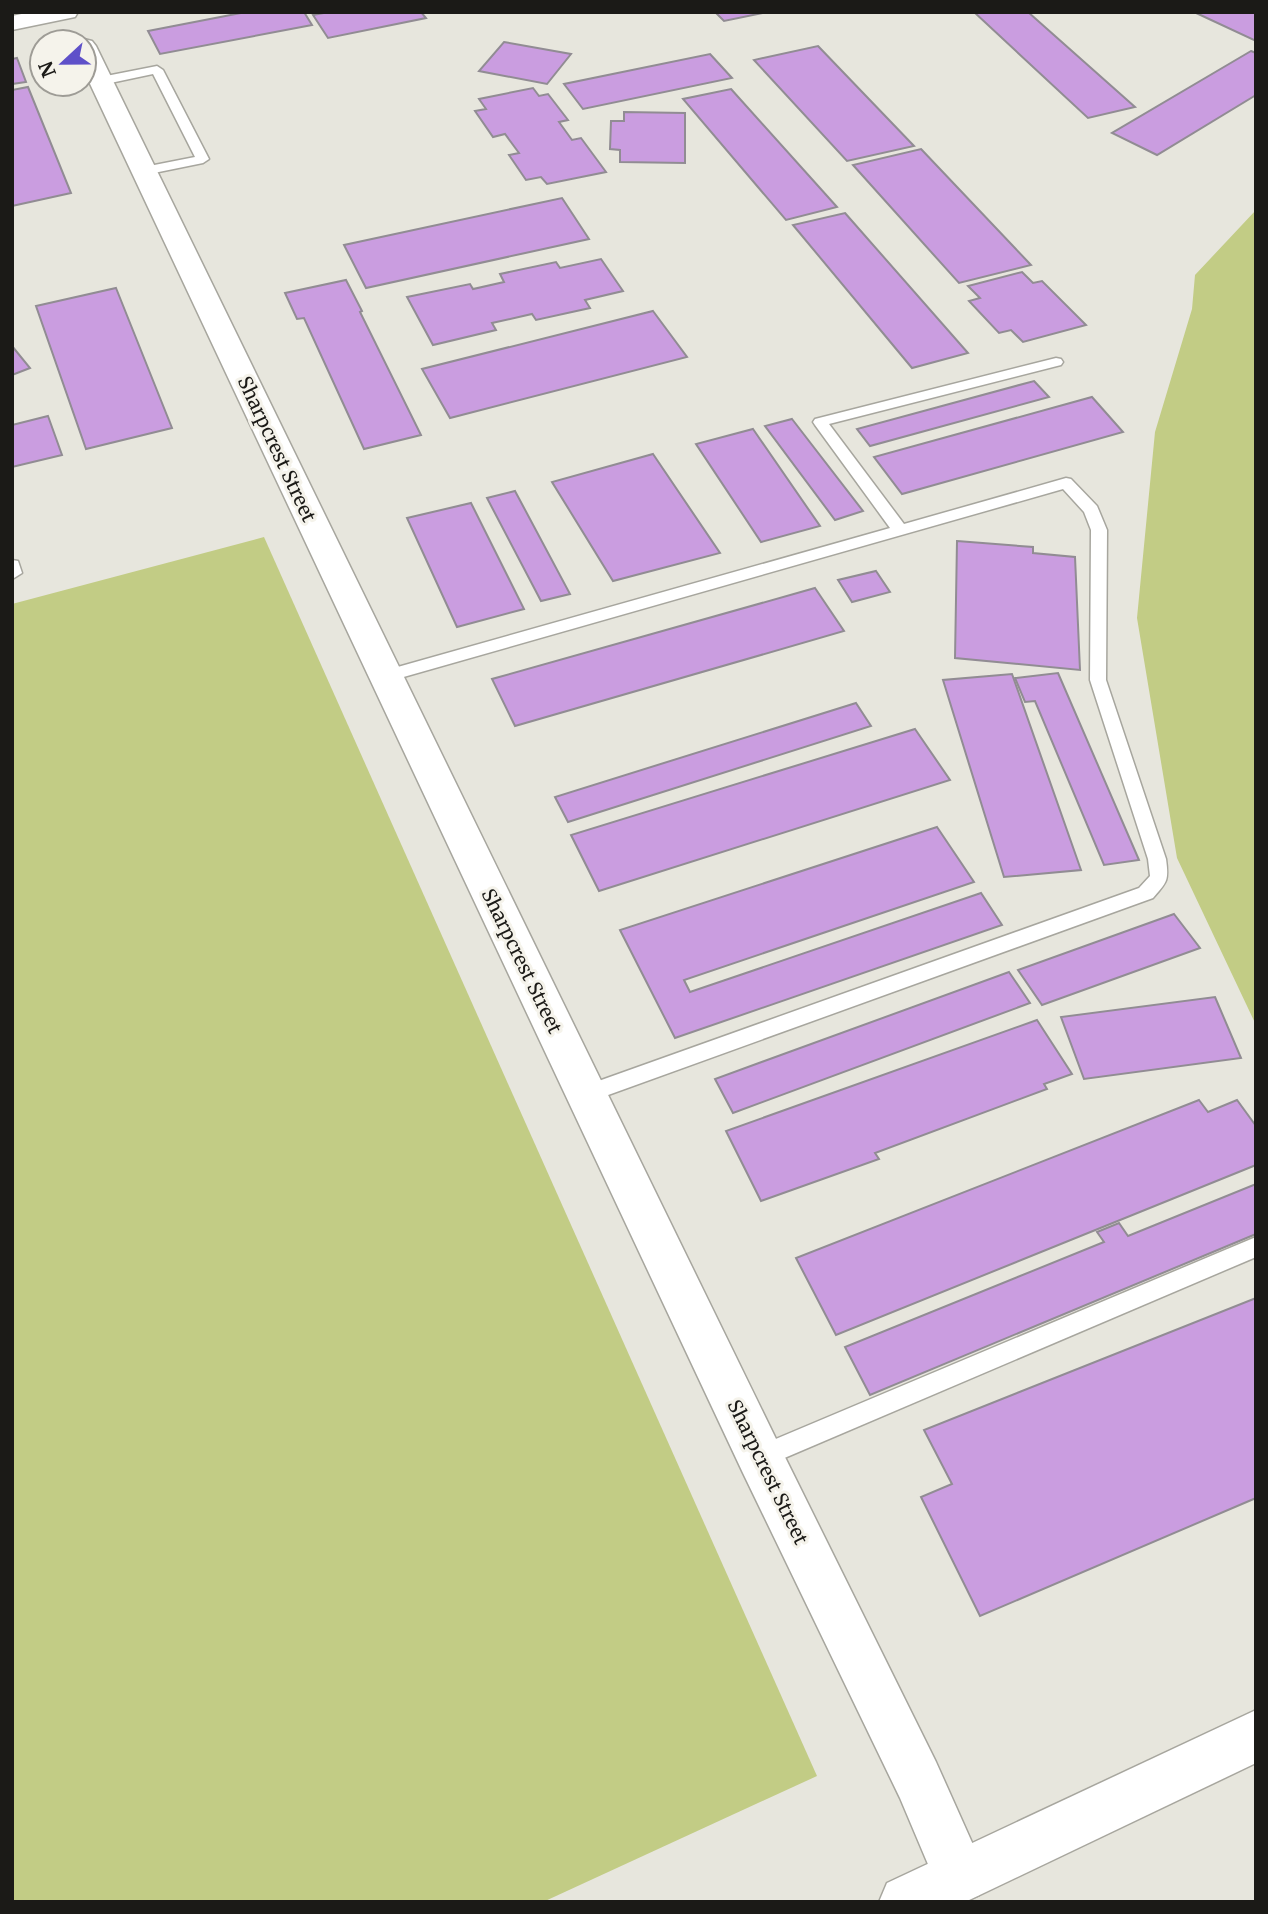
<svg xmlns="http://www.w3.org/2000/svg" width="1268" height="1914" viewBox="0 0 1268 1914" font-family="Merriweather,serif">
	<style>
		.green { fill: #c2cc85 }
		.building { fill: #ca9de0; stroke: #918c93; stroke-width: 2 }
		.lines { fill: none; stroke-linecap: round; stroke-linejoin: round }
		.service-casing { stroke: #a7a69e; stroke-width: 3 }
		.tertiary-casing { stroke: #a7a69e; stroke-width: 3 }
		.secondary-casing { stroke: #a7a69e; stroke-width: 3 }
		.service { fill: #fff; fill-rule: evenodd }
		.tertiary { fill: #fff; fill-rule: evenodd }
		.secondary { fill: #fff; fill-rule: evenodd }
		.labels { text-anchor: middle; dominant-baseline: central; stroke-width: 6; stroke-linejoin: round; paint-order: stroke }
		.street-label { font-size: 19px; fill: #1b1a17; stroke: #f5f3eb }
	</style>
	<rect width="100%" height="100%" fill="#e7e6dd"/>
	<g class="green">
		<polygon points="1256,210 1256,1025 1177,858 1137,618 1155,432 1192,309 1195,275"/>
		<polygon points="264,537 817,1776 543,1902 12,1902 12,604"/>
	</g>
	<g class="building">
		<polygon points="246,12 304,12 312,25 160,54 148,31"/>
		<polygon points="329,12 421,12 426,18 328,38 313,15"/>
		<polygon points="715,12 768,12 724,21"/>
		<polygon points="974,12 1028,12 1135,107 1088,118"/>
		<polygon points="1194,12 1256,12 1256,41"/>
		<polygon points="504,42 571,54 547,84 479,71"/>
		<polygon points="818,46 914,146 847,161 754,60"/>
		<polygon points="1251,51 1256,53 1256,95 1157,155 1112,133"/>
		<polygon points="710,54 732,78 583,109 564,84"/>
		<polygon points="17,58 26,82 12,84 12,59"/>
		<polygon points="28,87 71,193 12,206 12,90"/>
		<polygon points="533,88 539,96 548,94 568,120 559,122 572,140 581,138 606,172 547,184 541,177 526,180 509,155 519,153 505,134 493,137 475,111 486,109 479,99"/>
		<polygon points="731,89 837,207 786,220 683,99"/>
		<polygon points="624,112 685,113 685,163 620,162 620,150 610,149 611,121 624,121"/>
		<polygon points="921,149 1031,265 959,283 853,165"/>
		<polygon points="562,198 589,239 366,288 344,245"/>
		<polygon points="845,213 968,353 912,368 793,225"/>
		<polygon points="601,259 623,291 585,300 590,308 536,320 532,314 492,323 496,330 433,345 407,297 470,284 473,289 504,282 500,274 556,262 560,268"/>
		<polygon points="1022,272 1033,283 1042,281 1086,325 1023,342 1011,330 999,333 969,301 980,298 968,286"/>
		<polygon points="346,280 362,311 360,312 421,435 364,449 304,318 297,319 285,293"/>
		<polygon points="116,288 172,428 86,449 36,306"/>
		<polygon points="653,311 687,357 450,418 422,369"/>
		<polygon points="12,346 30,368 12,375"/>
		<polygon points="1034,381 1049,397 870,446 857,429"/>
		<polygon points="1092,397 1123,432 902,494 874,457"/>
		<polygon points="48,416 62,455 12,467 12,425"/>
		<polygon points="792,419 863,511 835,520 765,426"/>
		<polygon points="753,429 820,526 761,542 696,444"/>
		<polygon points="653,454 720,553 613,581 552,482"/>
		<polygon points="515,491 570,594 541,601 487,498"/>
		<polygon points="471,503 524,609 457,627 407,518"/>
		<polygon points="957,541 1033,547 1033,553 1075,557 1080,670 955,658"/>
		<polygon points="876,571 890,592 852,602 838,580"/>
		<polygon points="815,588 844,631 515,726 492,679"/>
		<polygon points="1058,673 1139,860 1104,865 1035,701 1025,702 1015,678"/>
		<polygon points="1012,674 1081,870 1004,877 943,680"/>
		<polygon points="856,703 871,726 568,822 555,797"/>
		<polygon points="915,729 950,780 599,891 571,835"/>
		<polygon points="937,827 974,882 684,980 690,992 981,893 1002,925 675,1038 620,930"/>
		<polygon points="1174,914 1200,948 1042,1005 1018,970"/>
		<polygon points="1009,972 1030,1003 733,1113 715,1079"/>
		<polygon points="1215,997 1241,1058 1084,1079 1061,1017"/>
		<polygon points="1037,1020 1072,1074 1044,1084 1047,1089 875,1153 879,1159 761,1201 726,1131"/>
		<polygon points="1199,1100 1208,1112 1237,1100 1256,1126 1256,1165 836,1335 796,1258"/>
		<polygon points="1256,1184 1256,1234 870,1395 845,1347 1104,1242 1097,1232 1119,1223 1128,1236"/>
		<polygon points="1256,1298 1256,1498 980,1616 921,1497 952,1484 924,1430"/>
	</g>
	<g class="lines">
		<g class="service-casing">
			<g id="service">
				<polygon points="157,66 163,70 209,159 203,163 144,175 139,174 139,168 195,157 153,74 101,85 95,81 101,77"/>
				<path d="M1056,358L1061,359L1063,362L1061,365L829,424L904,524L1066,478L1071,479L1097,506L1107,530L1106,680L1166,859C1169,881 1167,882 1153,898L586,1103L579,1100L576,1094L579,1088L1139,888L1150,876L1148,859L1090,680L1091,530L1084,512L1063,489L386,682L380,680L378,676L380,672L890,528L815,425L813,422L815,419Z"/>
				<polygon points="12,560 18,561 22,573 14,578"/>
				<polygon points="1256,1237 1256,1257 768,1465 760,1468 752,1465 748,1457 752,1449"/>
			</g>
		</g>
		<g class="tertiary-casing">
			<g id="tertiary">
				<polygon points="31,12 78,12 75,17 12,30 12,16"/>
				<polygon points="84,39 92,41 96,46 777,1441 936,1762 987,1876 979,1895 962,1902 941,1895 900,1798 743,1473 84,71 84,42 75,42"/>
			</g>
		</g>
		<g class="secondary-casing">
			<polygon id="secondary" points="1256,1710 1256,1763 965,1902 879,1902 887,1883"/>
		</g>
		<use href="#service" class="service"/>
		<use href="#tertiary" class="tertiary"/>
		<use href="#secondary" class="secondary"/>
	</g>
	<g class="labels">
		<g class="street-label">
			<text transform="translate(277 449) rotate(65)">Sharpcrest Street</text>
			<text transform="translate(522 961) rotate(64)">Sharpcrest Street</text>
			<text transform="translate(768 1472) rotate(64)">Sharpcrest Street</text>
		</g>
	</g>
	<rect width="1268" height="1914" fill="none" stroke="#1b1a17" stroke-width="28"/>
	<g transform="translate(63 63) rotate(248)"><circle r="33" fill="#f5f3eb" stroke="#9e9c96" stroke-width="2"/>
	<path d="M0-5L12 26L0 18L-12 26Z" fill="#5e50c9"/>
	<text y="-10" font-size="19" font-weight="bold" text-anchor="middle" fill="#1b1a17">N</text>
	</g>
</svg>
